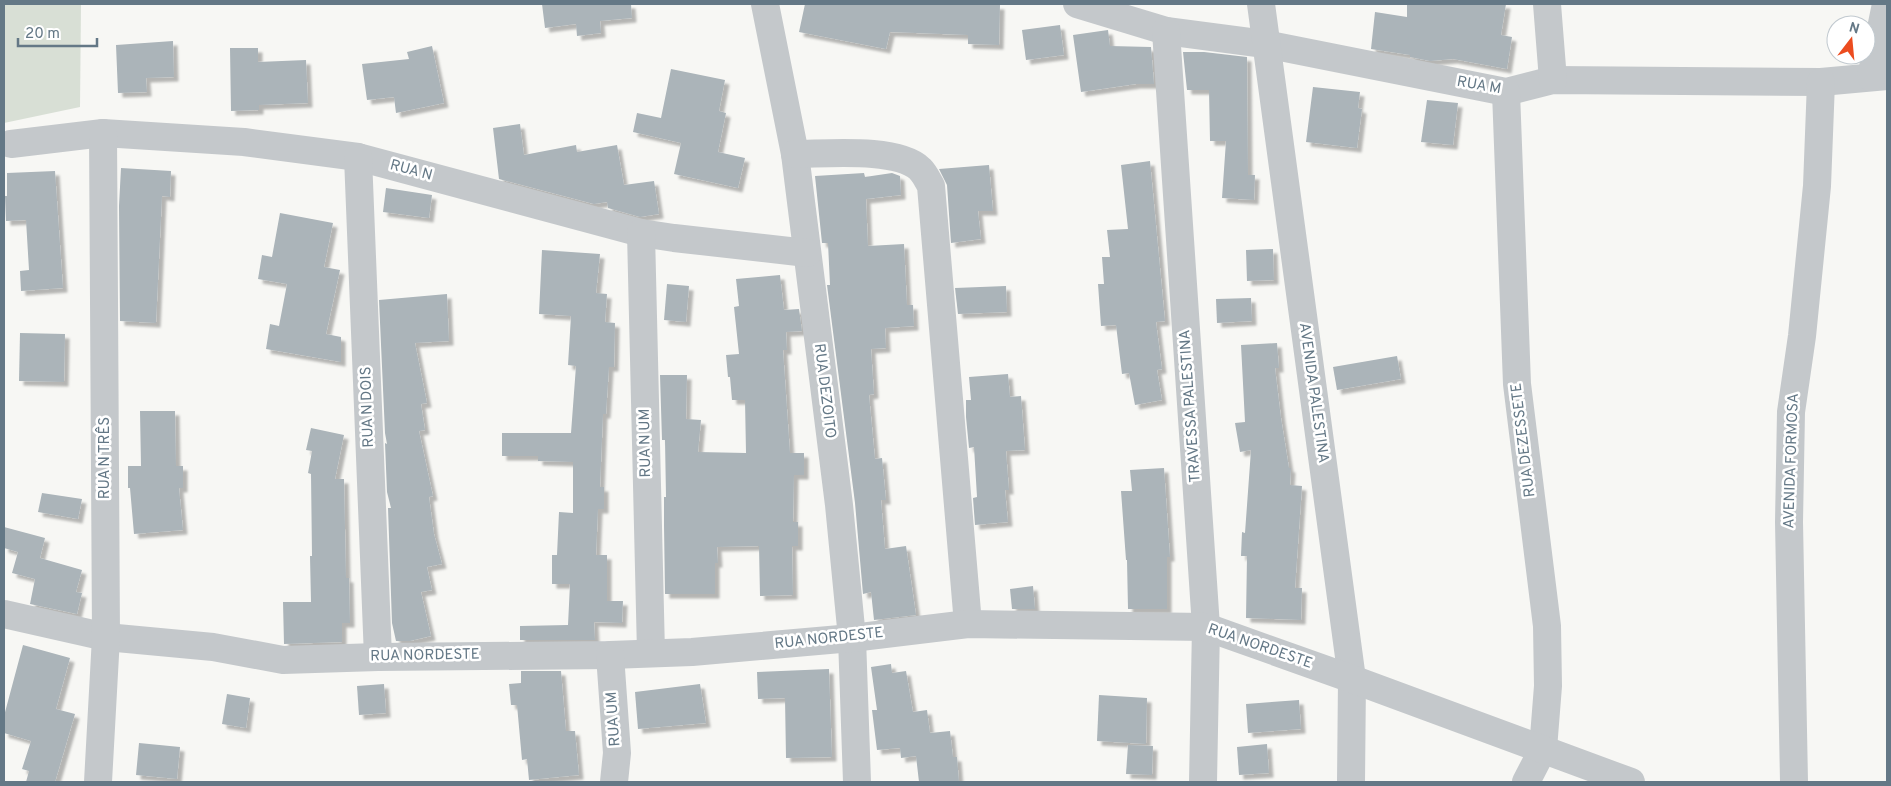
<svg xmlns="http://www.w3.org/2000/svg" width="1891" height="786" viewBox="0 0 1891 786" font-family="Overpass,sans-serif">
	<style>
		.green { fill: #d8dfd5 }
		.building { fill: #abb4b9; filter: url(#shadow) }
		.lines { fill: none; stroke-linecap: round; stroke-linejoin: round }
		.street { stroke: #c4c8cb; stroke-width: 28 }
		.labels { text-anchor: middle; dominant-baseline: central; stroke-width: 5; stroke-linejoin: round; paint-order: stroke }
		.street-label { font-size: 15px; fill: #647886; stroke: #fff }
	</style>
	<defs>
		<filter id="shadow"><feDropShadow dx="4.5" dy="4.5" stdDeviation="1" flood-color="#0004"/></filter>
	</defs>
	<rect width="100%" height="100%" fill="#f7f7f4"/>
	<polygon class="green" points="4,4 81,4 80,107 4,123"/>
	<g class="building">
		<polygon points="542,4 631,4 632,18 600,21 601,33 577,36 576,24 545,28"/>
		<polygon points="805,4 1000,5 999,45 968,44 968,35 890,32 886,49 799,32"/>
		<polygon points="1407,4 1506,4 1501,35 1512,37 1507,69 1453,59 1430,61 1410,57 1410,55 1371,49 1375,12 1407,17"/>
		<polygon points="1060,25 1064,55 1026,60 1022,30"/>
		<polygon points="1108,30 1110,46 1151,47 1154,84 1136,84 1081,92 1073,35"/>
		<polygon points="173,41 174,77 146,78 147,92 118,93 116,45"/>
		<polygon points="432,46 444,103 396,113 394,97 367,100 362,64 409,59 407,52"/>
		<polygon points="230,48 258,48 258,62 306,60 308,103 259,105 259,110 231,111"/>
		<polygon points="1183,52 1204,52 1247,57 1248,175 1255,175 1254,200 1222,198 1226,141 1210,141 1209,90 1187,90"/>
		<polygon points="671,69 725,80 719,111 726,113 718,152 745,158 738,188 674,174 681,143 633,132 637,113 661,118"/>
		<polygon points="1313,87 1360,92 1358,108 1362,109 1357,148 1306,142"/>
		<polygon points="1427,100 1458,103 1453,145 1421,142"/>
		<polygon points="520,124 524,155 576,145 577,152 617,145 624,185 654,181 659,214 640,217 608,208 607,202 594,204 499,179 493,128"/>
		<polygon points="1150,161 1165,321 1156,322 1162,369 1157,370 1162,400 1135,405 1129,373 1122,374 1116,325 1101,326 1098,284 1104,284 1102,257 1110,257 1107,230 1128,229 1121,165"/>
		<polygon points="989,165 993,211 978,211 981,239 951,243 947,185 939,169"/>
		<polygon points="121,168 171,171 170,197 162,196 156,323 120,321 119,206"/>
		<polygon points="55,171 63,288 21,291 20,271 29,270 26,220 6,221 5,196 7,196 7,173"/>
		<polygon points="864,173 865,177 892,173 900,176 901,195 866,199 868,246 904,244 907,305 913,305 914,326 885,328 886,348 871,349 874,394 869,395 875,459 882,458 886,500 881,500 885,549 906,546 916,615 874,620 871,592 863,594 855,503 827,285 830,285 828,243 822,243 815,176"/>
		<polygon points="386,188 432,195 429,218 383,212"/>
		<polygon points="280,213 333,223 324,267 340,270 326,334 341,337 341,362 266,349 270,324 279,326 287,284 258,279 262,255 272,257"/>
		<polygon points="1273,249 1274,280 1247,281 1246,250"/>
		<polygon points="542,250 600,254 596,293 607,294 605,322 615,323 614,367 609,367 606,414 603,414 600,487 604,487 604,509 598,509 596,555 607,555 607,601 623,601 622,623 594,622 595,640 520,640 520,626 568,625 570,584 552,584 552,555 557,555 559,512 573,513 573,462 538,461 538,456 502,456 502,433 571,433 576,366 568,365 571,316 539,314"/>
		<polygon points="780,275 784,310 799,309 802,331 786,332 787,350 783,350 790,453 804,453 804,475 794,475 793,522 798,522 798,546 792,546 793,595 760,596 759,546 717,547 718,563 715,563 715,594 665,594 664,525 664,497 666,497 665,440 662,440 660,375 687,375 686,419 701,420 698,452 746,453 745,400 732,400 730,377 728,377 726,355 739,354 734,307 739,306 736,279"/>
		<polygon points="667,284 689,286 686,322 664,320"/>
		<polygon points="1006,286 1007,312 958,314 955,288"/>
		<polygon points="447,294 449,341 415,343 427,403 421,404 425,430 419,431 433,496 429,497 434,534 442,564 427,567 432,590 421,592 431,636 410,641 396,641 392,623 388,508 391,508 387,492 385,443 387,444 385,433 379,300"/>
		<polygon points="1251,298 1252,321 1217,323 1216,299"/>
		<polygon points="20,333 65,334 64,382 19,381"/>
		<polygon points="1277,343 1279,368 1275,368 1281,418 1289,468 1291,468 1290,485 1302,486 1295,588 1302,588 1301,620 1246,618 1247,556 1241,556 1242,532 1245,533 1251,450 1240,452 1235,423 1245,422 1241,345"/>
		<polygon points="1397,356 1401,379 1337,390 1333,367"/>
		<polygon points="1008,374 1010,397 1021,396 1025,450 1006,451 1009,490 1005,490 1008,522 975,525 973,498 977,497 974,447 969,448 966,417 966,400 971,400 969,377"/>
		<polygon points="140,411 175,411 176,466 183,466 183,488 179,488 183,530 134,534 130,488 128,488 128,466 141,466"/>
		<polygon points="311,428 344,435 335,479 344,479 346,578 349,578 350,623 342,623 342,642 284,644 283,602 311,602 310,556 312,556 311,474 308,473 312,451 306,450"/>
		<polygon points="1164,468 1170,557 1167,557 1167,609 1128,609 1127,560 1126,560 1121,491 1132,491 1130,470"/>
		<polygon points="42,493 82,499 78,519 38,512"/>
		<polygon points="4,527 45,538 40,558 82,570 76,592 82,593 77,614 30,604 35,579 12,573 18,552 4,548"/>
		<polygon points="1033,586 1035,609 1012,609 1010,589"/>
		<polygon points="23,645 70,658 56,709 75,714 55,782 26,782 29,771 22,769 31,741 4,733 4,716"/>
		<polygon points="891,664 892,673 906,671 913,712 927,710 930,733 950,731 953,757 957,757 959,782 919,782 916,756 901,758 900,748 877,750 872,710 877,710 871,667"/>
		<polygon points="829,669 832,757 786,758 785,698 758,699 757,672"/>
		<polygon points="521,671 561,671 566,731 575,731 579,775 529,780 527,759 522,760 517,705 511,705 509,684 521,683"/>
		<polygon points="384,684 386,713 359,715 357,686"/>
		<polygon points="700,684 706,723 638,729 635,692"/>
		<polygon points="227,694 250,698 246,728 222,724"/>
		<polygon points="1099,695 1147,698 1146,744 1097,741"/>
		<polygon points="1299,700 1301,729 1248,733 1246,704"/>
		<polygon points="139,743 180,747 177,779 136,775"/>
		<polygon points="1267,744 1269,773 1239,775 1237,747"/>
		<polygon points="1128,745 1153,746 1152,775 1126,774"/>
	</g>
	<g class="lines">
		<g class="street">
			<polyline points="765,4 795,154 839,505 852,638 857,782"/>
			<polyline points="1077,4 1166,31 1265,44 1506,92 1553,80 1821,82 1887,76"/>
			<polyline points="1261,4 1352,679 1351,782"/>
			<polyline points="1547,4 1553,80"/>
			<polyline points="1166,31 1206,627 1203,782"/>
			<polyline points="1871,77 1886,4"/>
			<polyline points="1506,92 1517,384 1547,626 1548,686 1543,749 1526,782"/>
			<polyline points="11,144 103,133 244,142 358,157 641,233 674,238 807,253"/>
			<path d="M795,154C826,154 897,147 920,169C925,174 928,181 931,186L968,624"/>
			<polyline points="358,157 378,657"/>
			<polyline points="641,233 651,653"/>
			<polyline points="4,614 106,637 213,647 283,660 378,657 610,655 692,652 852,638 968,624 1206,627 1352,679 1631,782"/>
			<polyline points="610,655 617,753 614,782"/>
			<polyline points="98,782 106,637 103,133"/>
			<polyline points="1794,782 1789,522 1791,412 1802,336 1817,186 1821,82"/>
		</g>
	</g>
	<g class="labels">
		<g class="street-label">
			<text transform="translate(1479 86) rotate(10)">RUA M</text>
			<text transform="translate(411 171) rotate(15)">RUA N</text>
			<text transform="translate(824 391) rotate(83)">RUA DEZOITO</text>
			<text transform="translate(1313 393) rotate(82)">AVENIDA PALESTINA</text>
			<text transform="translate(1191 406) rotate(-94)">TRAVESSA PALESTINA</text>
			<text transform="translate(368 407) rotate(-92)">RUA N DOIS</text>
			<text transform="translate(1524 440) rotate(-97)">RUA DEZESSETE</text>
			<text transform="translate(646 443) rotate(-91)">RUA N UM</text>
			<text transform="translate(105 458) rotate(-90)">RUA N TRÊS</text>
			<text transform="translate(1792 461) rotate(-88)">AVENIDA FORMOSA</text>
			<text transform="translate(829 639) rotate(-6)">RUA NORDESTE</text>
			<text transform="translate(1260 647) rotate(19)">RUA NORDESTE</text>
			<text transform="translate(425 656) rotate(-1)">RUA NORDESTE</text>
			<text transform="translate(614 719) rotate(-94)">RUA UM</text>
		</g>
	</g>
	<rect width="1891" height="786" fill="none" stroke="#647886" stroke-width="10"/>
	<g transform="translate(1851 40) rotate(16)"><circle r="24" fill="#ffffff" stroke="#c1c9cf"/>
	<path d="M0-4L9 19L0 12L-9 19Z" fill="#ec4c1f"/>
	<text y="-8" font-size="14" font-weight="bold" text-anchor="middle" fill="#647886">N</text>
	</g>
	<path d="M18 38v8h79v-8" fill="none" stroke="#647886" stroke-width="2.5"/>
	<text x="25" y="38" font-size="15" fill="#647886" stroke="#ffffff" stroke-width="4" paint-order="stroke">20 m</text>
</svg>
